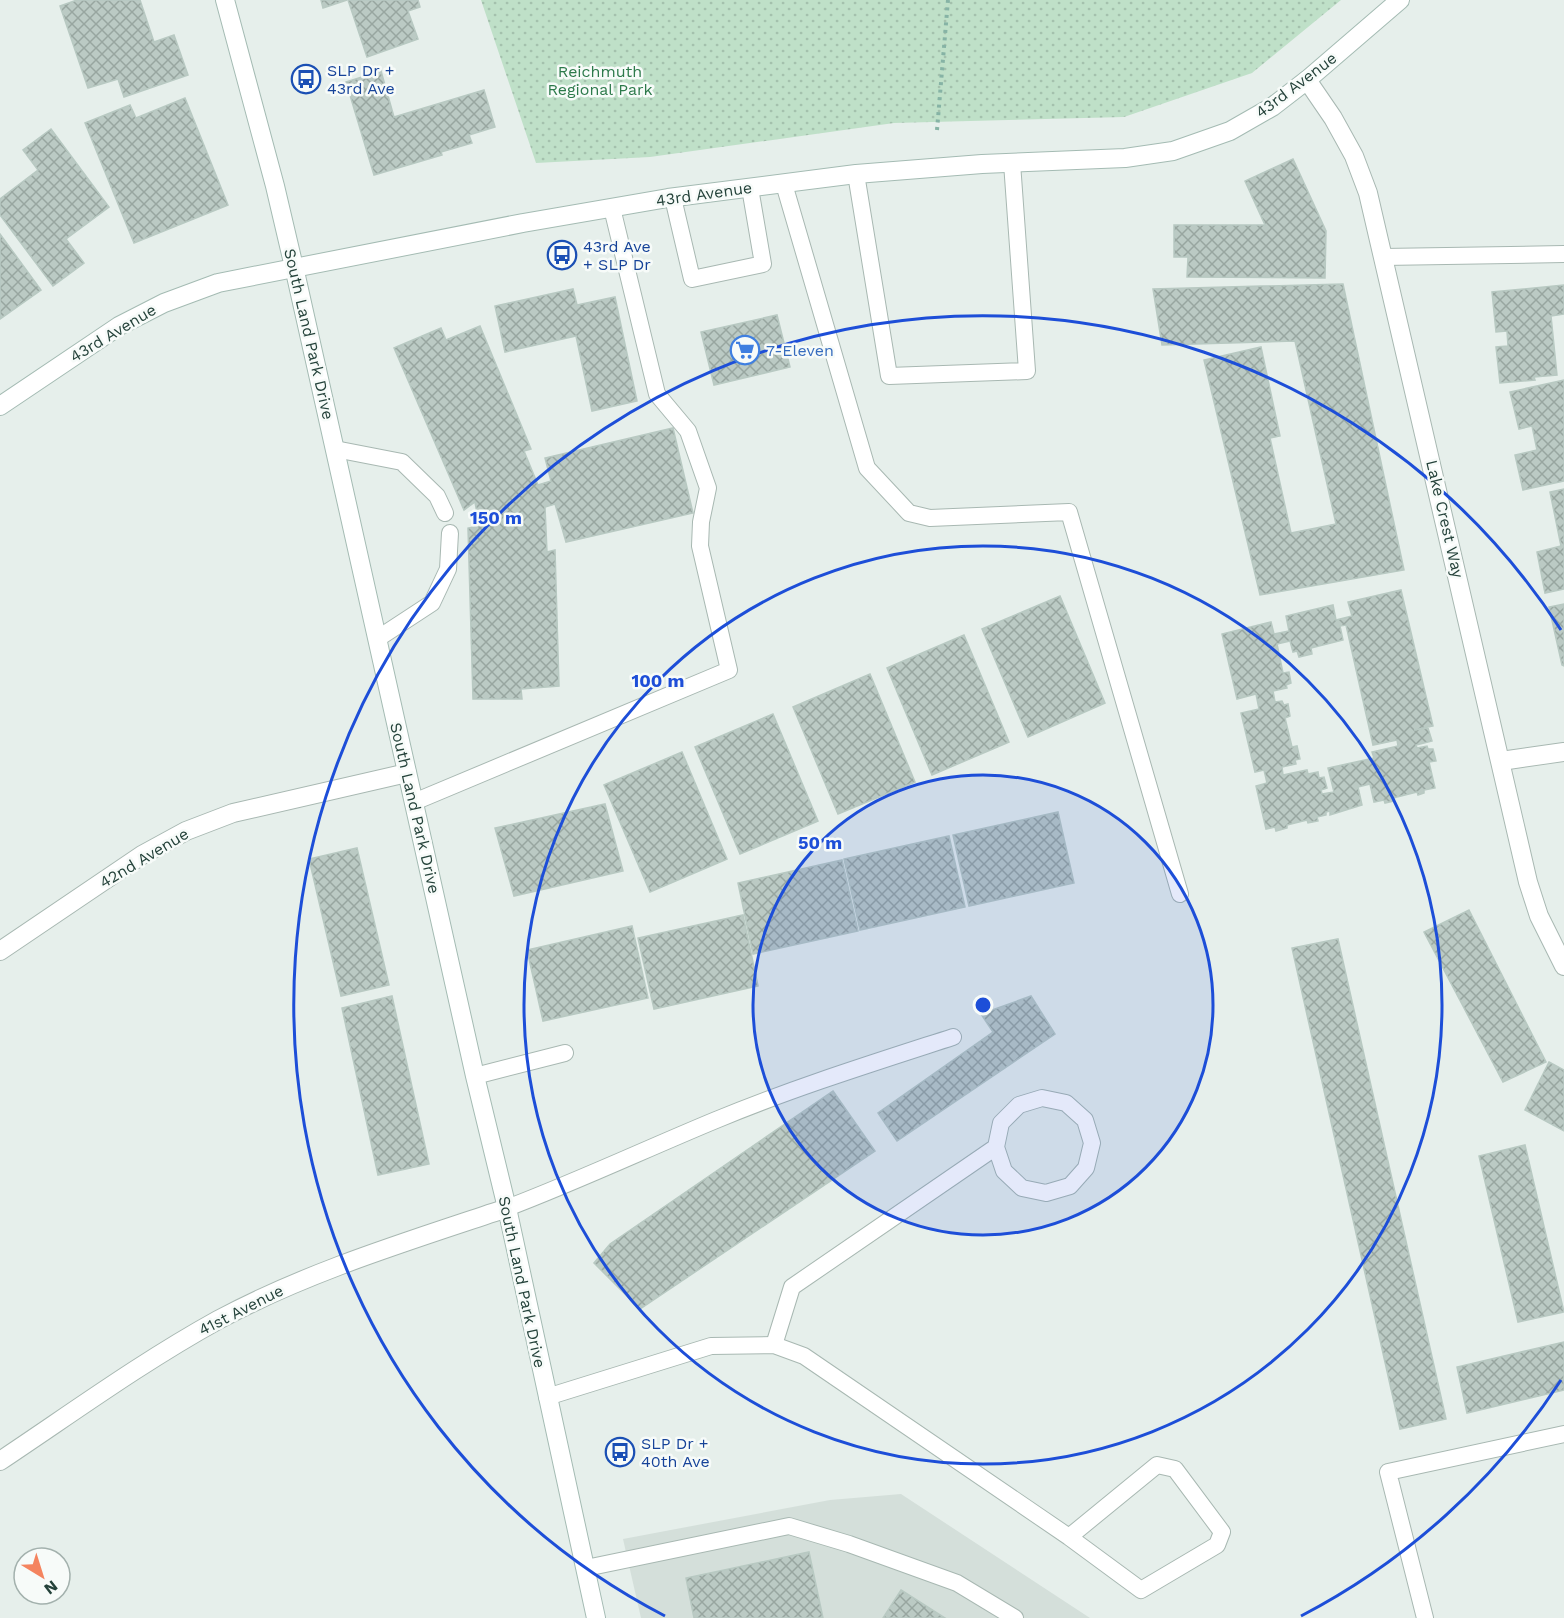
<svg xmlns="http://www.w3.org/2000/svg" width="1564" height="1618" viewBox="0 0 1564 1618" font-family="'Work Sans',sans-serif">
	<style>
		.built { fill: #d4dfda }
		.park { fill: url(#park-dots) }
		.building { fill: url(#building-cross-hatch); stroke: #b8c9c2; stroke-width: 1.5; fill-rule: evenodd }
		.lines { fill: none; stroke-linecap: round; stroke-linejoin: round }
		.lane-casing { stroke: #a8b8b2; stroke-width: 18 }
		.street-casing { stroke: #a8b8b2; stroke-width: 20 }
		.secondary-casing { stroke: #a4bbb3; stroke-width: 20 }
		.path { stroke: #86b3a5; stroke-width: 4; stroke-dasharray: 3 4.5; stroke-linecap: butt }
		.lane { stroke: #fff; stroke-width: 16 }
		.street { stroke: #fff; stroke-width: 18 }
		.secondary { stroke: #fff; stroke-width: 18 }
		.ring { fill: none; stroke: #1d4ed8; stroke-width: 3 }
		.labels { text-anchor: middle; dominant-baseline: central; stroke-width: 5; stroke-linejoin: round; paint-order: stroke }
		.transit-label { font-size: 16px; fill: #164399; stroke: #f7fbf9; text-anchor: start }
		.park-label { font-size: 16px; fill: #2d7a4b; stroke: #f7fbf9 }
		.street-label { font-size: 16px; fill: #24423a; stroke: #f7fbf9 }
		.shop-label { font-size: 16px; fill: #366cbe; stroke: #f7fbf9; text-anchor: start }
		.centre { fill: #1d4ed8; stroke: #f7fbf9; stroke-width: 3 }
		.ring-label { font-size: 18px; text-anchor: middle; font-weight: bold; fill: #1d4ed8; stroke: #f7fbf9; stroke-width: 5; stroke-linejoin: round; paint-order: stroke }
	</style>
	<defs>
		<pattern id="park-dots" width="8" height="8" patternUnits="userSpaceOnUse" patternTransform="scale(1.5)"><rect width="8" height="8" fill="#bfe0c8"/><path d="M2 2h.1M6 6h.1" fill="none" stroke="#a4c1ad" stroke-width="1.8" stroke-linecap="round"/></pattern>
		<pattern id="building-cross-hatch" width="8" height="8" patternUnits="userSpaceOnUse" patternTransform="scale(1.5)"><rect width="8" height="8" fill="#bbcac4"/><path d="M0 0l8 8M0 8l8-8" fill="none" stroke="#98a6a0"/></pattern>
	</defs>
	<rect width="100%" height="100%" fill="#e6efeb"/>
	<polygon class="built" points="901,1494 1090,1618 641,1618 623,1539 830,1500"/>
	<polygon class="park" points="481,0 1341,0 1252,73 1124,117 894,123 650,157 536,163"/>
	<g class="building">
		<polygon points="77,0 140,0 154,42 174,35 188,75 124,97 118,79 88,88 60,6"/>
		<polygon points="321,0 347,0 323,8"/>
		<polygon points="348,0 418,0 420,7 408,11 418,39 367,57"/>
		<polygon points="381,71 394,117 484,90 495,127 469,135 472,143 441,152 442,155 374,175 346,82"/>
		<polygon points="185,98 228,205 134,243 85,123 130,105 136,118"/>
		<polygon points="51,129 109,207 66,239 84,263 53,286 0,215 0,199 38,170 23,150"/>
		<polygon points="1293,159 1326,231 1325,278 1187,277 1188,257 1174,257 1174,225 1265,225 1245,181"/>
		<polygon points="0,234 41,290 0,319"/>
		<polygon points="1343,284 1404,570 1260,595 1204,360 1261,347 1280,436 1270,438 1291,533 1336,524 1295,341 1162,345 1153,289"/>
		<polygon points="1564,285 1564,314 1551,316 1557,375 1534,377 1535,380 1500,383 1496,347 1508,346 1507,331 1496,332 1492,292"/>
		<polygon points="573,289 577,305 615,297 637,401 592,411 576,336 505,352 495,306"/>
		<polygon points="777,315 790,367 714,385 701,332"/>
		<polygon points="480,326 531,449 524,451 538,485 551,481 545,458 673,428 693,513 566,542 555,504 545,507 547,552 555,550 559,686 521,689 522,699 473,699 468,528 479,526 475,502 464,510 394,348 441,328 446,340"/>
		<polygon points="1564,380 1564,481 1523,490 1515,455 1537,450 1532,426 1519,429 1510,392"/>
		<polygon points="1564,489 1564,589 1545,593 1537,552 1561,546 1550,492"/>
		<path d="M1401,590L1433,726L1414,730L1428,728L1432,741L1416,745L1417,748L1427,746L1428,749H1433L1436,761L1429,762L1435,788L1424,790V793L1418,795L1417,792L1393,798L1394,801L1385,803L1384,800L1374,802L1370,784L1358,787L1362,805L1330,815V811L1326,812V815L1317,817L1318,821L1308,823L1307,820L1287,825V828L1276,831L1275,827L1266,829L1256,786L1267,783L1264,770L1255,772L1241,713L1259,709L1256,694L1237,699L1222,634L1271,622L1274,634L1289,631L1286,616L1333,605L1336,620L1352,616L1348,602ZM1346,625L1373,745L1397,740L1398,746L1372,752L1374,758L1328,768L1334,792L1322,794L1321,790L1327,788L1324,777L1319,778L1318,772L1308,774L1307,770L1283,775L1282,767L1296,764L1295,760L1300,759L1297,746L1292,747L1285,718L1290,716L1288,704L1284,705L1282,701L1275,702L1273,691L1287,688L1286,685L1291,683L1289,672L1283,673L1277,644L1290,641L1293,652L1297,651L1299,657L1312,654L1311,648L1343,640L1340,626Z"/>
		<polygon points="1060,596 1105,703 1028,737 982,629"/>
		<polygon points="1564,604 1564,666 1562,665 1549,607"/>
		<polygon points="964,635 1009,742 932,775 887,668"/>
		<polygon points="870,674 915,782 838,814 793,707"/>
		<polygon points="773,714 818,821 740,854 695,747"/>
		<polygon points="682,752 727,859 650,892 604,785"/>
		<polygon points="605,804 623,871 514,896 495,828"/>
		<polygon points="1058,812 1074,883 969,906 953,835"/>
		<polygon points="949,836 965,907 860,930 844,859"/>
		<polygon points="357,848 389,985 341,996 309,859"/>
		<polygon points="842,860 858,931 753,954 738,883"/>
		<polygon points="1469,910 1546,1062 1503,1082 1424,932"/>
		<polygon points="743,915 758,986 654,1009 638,938"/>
		<polygon points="632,926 648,998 543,1021 527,950"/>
		<polygon points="1338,939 1446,1419 1400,1429 1292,948"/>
		<polygon points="392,996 429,1164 378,1175 342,1008"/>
		<polygon points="1031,996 1055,1034 897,1141 878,1113 993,1032 981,1014"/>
		<polygon points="1549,1062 1564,1070 1564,1131 1525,1110"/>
		<polygon points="833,1091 875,1151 640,1309 594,1263 610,1244"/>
		<polygon points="1525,1145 1564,1312 1518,1322 1479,1156"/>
		<polygon points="1564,1342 1564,1390 1467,1413 1457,1367"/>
		<polygon points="809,1552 823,1618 694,1618 686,1578"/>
		<polygon points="901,1590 945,1618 883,1618"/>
	</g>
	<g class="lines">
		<g class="lane-casing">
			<g id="lane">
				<polyline points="856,174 889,376 1027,371 1012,163"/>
				<polyline points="784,184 867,468 909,513 930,518 1069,512 1180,894"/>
				<polyline points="673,198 692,279 763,264 750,188"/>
				<polyline points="1383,257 1564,254"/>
				<polyline points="335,449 402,462 437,496 445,513"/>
				<polyline points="377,639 432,603 448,569 450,533"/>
				<polyline points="414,802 729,670 700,546 701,522 708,488 688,431 657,394 612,208"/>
				<polyline points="475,1076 565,1053"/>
				<path d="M507,1208C578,1181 646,1149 716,1120C793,1088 873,1063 953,1037"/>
				<polyline points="774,1345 792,1287 996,1147 1001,1123 1019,1105 1042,1098 1066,1103 1085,1120 1092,1143 1086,1168 1070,1186 1046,1193 1022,1188 1004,1171 996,1147"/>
				<polyline points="547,1397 711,1346 774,1345 804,1356 1069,1537 1141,1590 1217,1545 1222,1532 1175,1469 1157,1465 1069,1537"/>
				<polyline points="586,1568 789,1526 849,1544 957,1583 1015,1618"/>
				<polyline points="1425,1618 1388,1472 1564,1434"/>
			</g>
		</g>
		<g class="street-casing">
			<g id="street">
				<polyline points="1307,80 1333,118 1354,156 1368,193 1528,882 1539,916 1564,966"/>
				<polyline points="1501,761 1564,752"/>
				<polyline points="0,951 142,855 186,831 233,813 407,773"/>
				<path d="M0,1461C72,1413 142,1362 218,1320C309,1271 409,1241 507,1208"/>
			</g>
		</g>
		<g class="secondary-casing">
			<g id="secondary">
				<polyline points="225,0 275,186 294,267 475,1076 507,1208 596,1618"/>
				<polyline points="0,406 119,326 164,303 218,283 523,223 668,198 856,174 982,164 1125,158 1173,151 1230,131 1272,107 1307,80 1400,0"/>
			</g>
		</g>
		<polyline class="path" points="937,130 948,0"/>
		<use href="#lane" class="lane"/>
		<use href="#street" class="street"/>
		<use href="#secondary" class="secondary"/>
	</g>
	<circle cx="983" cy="1005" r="230" fill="#1d4ed8" fill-opacity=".12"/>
	<g class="ring">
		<circle cx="983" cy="1005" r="230"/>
		<circle cx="983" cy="1005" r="459"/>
		<path d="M1561 1380A689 689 0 0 1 1301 1616M665 1616A689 689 0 1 1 1561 630"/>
	</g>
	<defs>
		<g id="bus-ring" transform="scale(1.5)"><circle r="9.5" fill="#f7fbf9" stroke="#1a4fb4" stroke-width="1.5"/><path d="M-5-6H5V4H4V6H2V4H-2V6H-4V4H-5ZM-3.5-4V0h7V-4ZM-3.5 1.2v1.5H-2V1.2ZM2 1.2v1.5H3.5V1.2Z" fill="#1a4fb4"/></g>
		<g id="supermarket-ring" transform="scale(1.5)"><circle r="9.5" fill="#f7fbf9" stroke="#3f7fe0" stroke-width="1.5"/><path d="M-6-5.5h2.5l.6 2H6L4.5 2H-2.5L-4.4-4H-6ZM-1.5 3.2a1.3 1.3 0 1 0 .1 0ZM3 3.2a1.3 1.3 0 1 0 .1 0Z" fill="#3f7fe0"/></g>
	</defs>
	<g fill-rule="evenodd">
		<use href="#bus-ring" x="306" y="79"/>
		<use href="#bus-ring" x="562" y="255"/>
		<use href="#supermarket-ring" x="745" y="350"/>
		<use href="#bus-ring" x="620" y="1452"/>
	</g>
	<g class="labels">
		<g class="transit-label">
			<text x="327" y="70">SLP Dr +<tspan x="327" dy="18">43rd Ave</tspan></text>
			<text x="583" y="246">43rd Ave<tspan x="583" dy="18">+ SLP Dr</tspan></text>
			<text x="641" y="1443">SLP Dr +<tspan x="641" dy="18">40th Ave</tspan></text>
		</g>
		<g class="park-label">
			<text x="600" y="71">Reichmuth<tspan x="600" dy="18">Regional Park</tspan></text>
		</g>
		<g class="street-label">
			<text transform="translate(1296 85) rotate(-37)">43rd Avenue</text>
			<text transform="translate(704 194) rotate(-8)">43rd Avenue</text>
			<text transform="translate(113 333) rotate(-31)">43rd Avenue</text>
			<text transform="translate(309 334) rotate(77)">South Land Park Drive</text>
			<text transform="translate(1445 519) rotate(77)">Lake Crest Way</text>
			<text transform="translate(415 808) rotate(77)">South Land Park Drive</text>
			<text transform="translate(144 858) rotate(-31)">42nd Avenue</text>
			<text transform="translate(522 1282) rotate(78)">South Land Park Drive</text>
			<text transform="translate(241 1310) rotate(-27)">41st Avenue</text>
		</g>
		<g class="shop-label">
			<text x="766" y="350">7-Eleven</text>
		</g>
	</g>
	<circle cx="983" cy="1005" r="9" class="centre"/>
	<g class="ring-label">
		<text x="496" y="524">150 m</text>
		<text x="658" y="687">100 m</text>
		<text x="820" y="849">50 m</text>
	</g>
	<g transform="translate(42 1576) rotate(142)"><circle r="28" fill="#f7fbf9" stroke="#a3b1ad" stroke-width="1.5"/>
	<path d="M0-4.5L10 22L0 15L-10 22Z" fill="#f4845f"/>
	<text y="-9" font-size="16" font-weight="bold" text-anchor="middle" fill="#24423a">N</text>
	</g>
</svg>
